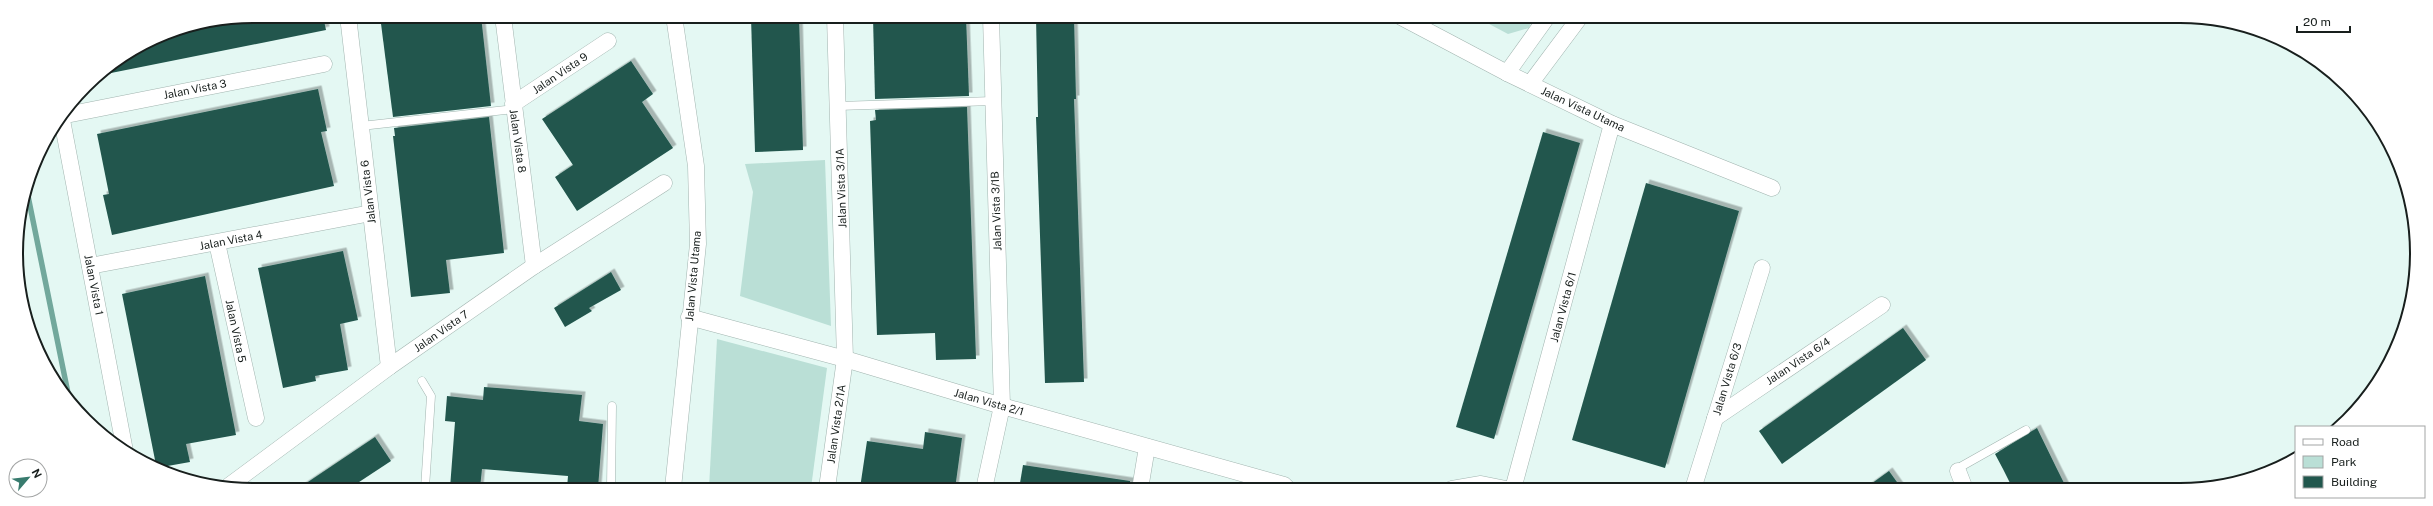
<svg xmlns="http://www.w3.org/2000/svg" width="2433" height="506" viewBox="0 0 2433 506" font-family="'Public Sans',sans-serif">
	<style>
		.green { fill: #badfd6 }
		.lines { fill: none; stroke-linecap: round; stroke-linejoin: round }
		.stream { stroke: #72a89c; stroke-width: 5.5 }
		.building { fill: #21574d; filter: url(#shadow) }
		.lane-casing { stroke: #a1b4af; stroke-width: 9 }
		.street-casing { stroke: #a1b4af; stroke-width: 17 }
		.lane { stroke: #fff; stroke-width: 8 }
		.street { stroke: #fff; stroke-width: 16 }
		.labels { text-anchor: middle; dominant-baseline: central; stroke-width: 4; stroke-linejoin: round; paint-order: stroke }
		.street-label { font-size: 11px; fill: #181f1d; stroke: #fff }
		.rim { fill: none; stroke: #181f1d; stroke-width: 2 }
	</style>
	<defs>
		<filter id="shadow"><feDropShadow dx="3.5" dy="-3.5" stdDeviation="0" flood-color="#0004"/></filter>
	</defs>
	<rect width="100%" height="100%" fill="#e4f8f3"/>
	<g class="green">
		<polygon points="1476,17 1533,17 1529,28 1508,34"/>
		<polygon points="825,160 831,326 740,296 753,192 745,164"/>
		<polygon points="717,339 827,368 811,488 709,488"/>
	</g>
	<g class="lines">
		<polyline class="stream" points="27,191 69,398"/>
	</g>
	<g class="building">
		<polygon points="253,16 323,16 326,30 101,75 163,34"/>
		<polygon points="380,16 481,16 491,106 393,117"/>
		<polygon points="751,17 799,17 803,150 755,152"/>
		<polygon points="873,17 966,17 969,96 875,99"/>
		<polygon points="1036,17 1074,17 1076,99 1074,99 1084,382 1045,383 1036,117 1038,117"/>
		<polygon points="631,61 653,94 642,102 673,148 577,211 555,177 573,165 542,119"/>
		<polygon points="318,89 327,131 321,132 334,186 112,235 103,195 109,194 97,134"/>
		<polygon points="967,107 976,359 936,360 935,333 877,335 870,121 876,120 875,110"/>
		<polygon points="489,117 504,253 446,260 450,293 411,297 393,136 395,136 394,128"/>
		<polygon points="1543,132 1580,143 1494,439 1456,427"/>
		<polygon points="1646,183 1739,211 1665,468 1572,440"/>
		<polygon points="343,251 358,320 340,324 348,370 315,376 316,381 283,388 258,268"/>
		<polygon points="611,272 621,290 589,308 592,311 565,327 554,308"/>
		<polygon points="205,276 236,435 186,444 190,462 162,467 156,465 122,294"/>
		<polygon points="1903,328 1926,360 1782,464 1759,431"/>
		<polygon points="484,387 582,395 579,421 603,424 598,488 567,488 568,476 482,469 480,488 450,488 455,422 445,421 447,396 483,400"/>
		<polygon points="2037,428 2056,467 2067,489 2013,489 2003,469 1995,454"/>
		<polygon points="925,432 962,438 955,489 860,488 867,441 923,449"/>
		<polygon points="375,437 391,461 350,488 299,488"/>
		<polygon points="1023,465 1130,481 1130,489 1019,489"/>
		<polygon points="1889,471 1902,489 1864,489"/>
	</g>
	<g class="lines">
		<g class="lane-casing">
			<g id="lane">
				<polyline points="838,106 993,101"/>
				<polyline points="361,126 515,109"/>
				<polyline points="422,381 431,396 425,488"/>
				<polyline points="1958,471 1962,466 2026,430"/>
				<polyline points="611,488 612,406"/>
			</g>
		</g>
		<g class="street-casing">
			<g id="street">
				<polyline points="348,16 389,367"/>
				<polyline points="503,16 534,266"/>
				<polyline points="1401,17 1507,73 1612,124 1772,188"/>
				<polyline points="1507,73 1547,17"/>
				<polyline points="1530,84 1580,17"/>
				<polyline points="513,104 608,41"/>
				<polyline points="66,115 324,64"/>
				<polyline points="62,120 125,451"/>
				<polyline points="217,243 256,418"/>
				<polyline points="90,266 371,213"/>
				<polyline points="689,317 845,359 1002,406 1284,485 1288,489"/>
				<polyline points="1715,418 1882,305"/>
				<polyline points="1958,471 1965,489"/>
				<polyline points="226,488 389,367 534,266 664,183"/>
				<polyline points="673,488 698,244 696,166 674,16"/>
				<polyline points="827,488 845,359 835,17"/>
				<polyline points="984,489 1002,406 991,17"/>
				<polyline points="1140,489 1147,447"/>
				<polyline points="1452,489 1481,484 1506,489"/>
				<polyline points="1513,489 1612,124"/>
				<polyline points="1693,489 1762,268"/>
			</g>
		</g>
		<use href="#lane" class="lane"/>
		<use href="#street" class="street"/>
	</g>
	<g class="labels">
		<g class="street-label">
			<text transform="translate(560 73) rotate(-34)">Jalan Vista 9</text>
			<text transform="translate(195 89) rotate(-11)">Jalan Vista 3</text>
			<text transform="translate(1583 109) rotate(25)">Jalan Vista Utama</text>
			<text transform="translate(518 141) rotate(82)">Jalan Vista 8</text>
			<text transform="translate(841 188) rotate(-92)">Jalan Vista 3/1A</text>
			<text transform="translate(368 192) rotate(-97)">Jalan Vista 6</text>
			<text transform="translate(996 211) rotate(-92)">Jalan Vista 3/1B</text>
			<text transform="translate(231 240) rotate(-11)">Jalan Vista 4</text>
			<text transform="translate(693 276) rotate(-85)">Jalan Vista Utama</text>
			<text transform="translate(94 285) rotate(79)">Jalan Vista 1</text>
			<text transform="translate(1563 307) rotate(-75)">Jalan Vista 6/1</text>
			<text transform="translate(236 331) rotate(78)">Jalan Vista 5</text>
			<text transform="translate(441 331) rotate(-35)">Jalan Vista 7</text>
			<text transform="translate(1798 361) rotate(-34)">Jalan Vista 6/4</text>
			<text transform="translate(1727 379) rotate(-73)">Jalan Vista 6/3</text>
			<text transform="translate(989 402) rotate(16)">Jalan Vista 2/1</text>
			<text transform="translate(836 424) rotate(-82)">Jalan Vista 2/1A</text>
		</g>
	</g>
	<path d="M0 0H2433V506H0ZM253 23H2180A230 230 0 0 1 2410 253V253A230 230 0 0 1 2180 483H253A230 230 0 0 1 23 253V253A230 230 0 0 1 253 23Z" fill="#fff" fill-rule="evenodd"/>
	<path class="rim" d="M253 23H2180A230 230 0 0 1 2410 253V253A230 230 0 0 1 2180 483H253A230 230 0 0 1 23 253V253A230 230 0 0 1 253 23Z"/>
	<rect x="2295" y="426" width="130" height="72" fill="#ffffff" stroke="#a3a5a5"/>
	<rect x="2303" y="439" width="20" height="6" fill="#ffffff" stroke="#a3a5a5"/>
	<text x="2331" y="446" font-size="12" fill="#181f1d">Road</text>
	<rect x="2303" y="456" width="20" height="12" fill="#badfd6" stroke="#a3a5a5"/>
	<text x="2331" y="466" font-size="12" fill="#181f1d">Park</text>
	<rect x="2303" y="476" width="20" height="12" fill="#21574d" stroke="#a3a5a5"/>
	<text x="2331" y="486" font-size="12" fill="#181f1d">Building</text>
	<g transform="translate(28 478) rotate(62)"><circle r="19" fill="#ffffff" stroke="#a3a5a5"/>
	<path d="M0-3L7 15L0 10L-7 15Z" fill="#387b6e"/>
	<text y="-6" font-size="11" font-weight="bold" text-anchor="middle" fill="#181f1d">N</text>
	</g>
	<path d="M2297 26v6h53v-6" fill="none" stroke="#181f1d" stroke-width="2"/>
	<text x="2303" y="26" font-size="12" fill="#181f1d" stroke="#ffffff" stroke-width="3" paint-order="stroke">20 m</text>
</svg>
